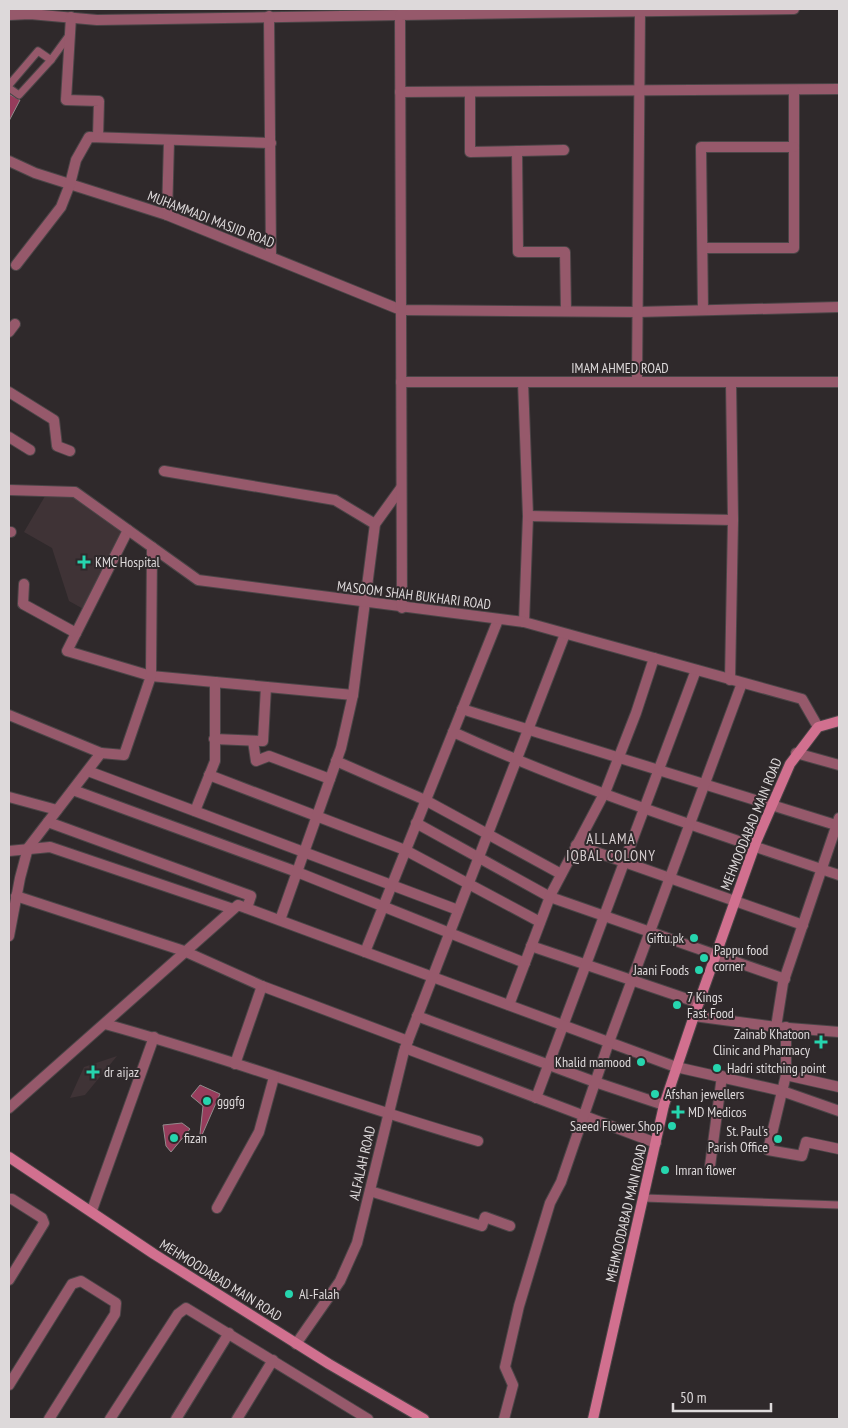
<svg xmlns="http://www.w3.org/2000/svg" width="848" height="1428" viewBox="0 0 848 1428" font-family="'PT Sans Narrow',sans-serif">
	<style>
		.built { fill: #3f3336 }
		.building { fill: #973c5c; stroke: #928b8c }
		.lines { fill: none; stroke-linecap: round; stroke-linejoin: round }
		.service-casing { stroke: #4b4547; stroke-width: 9 }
		.minor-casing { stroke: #4b4547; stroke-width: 12 }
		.tertiary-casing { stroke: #4b4547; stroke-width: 12 }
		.secondary-casing { stroke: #4b4547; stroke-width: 12 }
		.service { stroke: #96596b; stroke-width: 7 }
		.minor { stroke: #96596b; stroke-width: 10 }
		.tertiary { stroke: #96596b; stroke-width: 10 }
		.secondary { stroke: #d1708f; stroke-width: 10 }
		.poi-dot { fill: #26d5ae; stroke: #2f292b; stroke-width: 2 }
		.labels { text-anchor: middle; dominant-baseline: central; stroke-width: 4; stroke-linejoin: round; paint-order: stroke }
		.street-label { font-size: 14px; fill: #ddd9da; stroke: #2f292b }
		.poi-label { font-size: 14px; fill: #ddd9da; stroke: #2f292b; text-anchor: start }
		.neighbourhood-label { font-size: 15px; letter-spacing: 1px; fill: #d4ccce; stroke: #2f292b }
	</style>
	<rect width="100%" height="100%" fill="#2f292b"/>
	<g class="built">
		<polygon points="48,491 75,492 128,530 87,611 69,601 52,548 24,532"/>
		<polygon points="117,1056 85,1095 70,1098 84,1067"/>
	</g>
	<g class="building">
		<polygon points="9,94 20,100 9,121"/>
		<polygon points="200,1085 220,1094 202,1135 200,1134 203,1106 191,1096"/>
		<polygon points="182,1123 190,1129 171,1152 166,1146 163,1125"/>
	</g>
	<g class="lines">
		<g class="service-casing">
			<g id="service">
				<polyline points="9,85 38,51 51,60 70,34"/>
				<polyline points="9,88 19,95 51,60"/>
				<polyline points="644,1198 839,1205"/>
			</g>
		</g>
		<g class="minor-casing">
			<g id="minor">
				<polyline points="9,15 30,14 97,20 400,15"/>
				<polyline points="269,16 271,256"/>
				<polyline points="71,17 66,100 99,101 98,137"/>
				<polyline points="400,92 839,89"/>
				<polyline points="470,92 470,152 564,150"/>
				<polyline points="517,151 518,252 565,252 566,311"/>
				<polyline points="9,161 35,173 167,215 401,310 637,312 839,307"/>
				<polyline points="167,215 169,141"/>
				<polyline points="703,248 794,248 794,90"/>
				<polyline points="16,265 61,207 70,184 76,160 89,137 271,143"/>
				<polyline points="703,310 701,147 794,147"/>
				<polyline points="9,332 15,324"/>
				<polyline points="523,382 528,516 524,622"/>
				<polyline points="637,382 640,11"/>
				<polyline points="9,392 54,420 57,446 70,451"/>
				<polyline points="9,437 30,450"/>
				<polyline points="164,471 335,500 375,524"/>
				<polyline points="528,516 733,520"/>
				<polyline points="128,530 67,651 151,676 353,695"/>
				<polyline points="9,532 11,532"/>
				<polyline points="24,584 23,604 76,633"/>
				<polyline points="730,680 733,520 731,382"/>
				<polyline points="462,709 839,826"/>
				<polyline points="9,715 101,753"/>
				<path d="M453,732C578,789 709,831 839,875"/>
				<polyline points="214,739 263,741 266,687"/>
				<polyline points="253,741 256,761 269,756 330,779"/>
				<polyline points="796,753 839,765"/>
				<polyline points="336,761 425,800 561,874"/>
				<polyline points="88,771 458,910"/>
				<polyline points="209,775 405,850 540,922"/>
				<polyline points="73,790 297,872 525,963"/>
				<polyline points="9,797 57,810"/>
				<polyline points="195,811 215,761 215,682"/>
				<polyline points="48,822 251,896 247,908"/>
				<polyline points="416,823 550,897 785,979"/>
				<polyline points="576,845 803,925"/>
				<polyline points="9,851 50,847 233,909"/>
				<polyline points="16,896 184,951 262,986 408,1041"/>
				<polyline points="280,920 341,748 353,695 375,524 401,488"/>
				<polyline points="9,936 20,878 28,848 101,753 124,755 151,676 152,547"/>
				<polyline points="531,946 699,1003"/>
				<polyline points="365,952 498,620"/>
				<polyline points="509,1005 551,894 606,790 636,713 654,658"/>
				<polyline points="417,1016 595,1082 664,1105"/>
				<path d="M105,1024C230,1058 353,1105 478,1141"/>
				<polyline points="776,1027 783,983 839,818"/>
				<polyline points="786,1027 786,1075 768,1150 802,1156 806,1142 839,1149"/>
				<polyline points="405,1048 656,1143"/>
				<polyline points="235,1064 262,986"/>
				<polyline points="786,1075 839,1087"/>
				<polyline points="536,1098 696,670"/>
				<polyline points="9,1108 238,905 676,1067 782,1091 839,1111"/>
				<polyline points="710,1166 722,1076"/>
				<polyline points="370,1191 482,1226 485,1217 510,1226"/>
				<polyline points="9,1199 12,1199 42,1218 44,1223 9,1280"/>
				<polyline points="217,1208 259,1132 274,1077"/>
				<polyline points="92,1210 154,1037"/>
				<polyline points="296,1344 340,1281 357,1243 404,1051 565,634"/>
				<polyline points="9,1385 72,1284 81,1281 116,1303 115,1314 49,1419"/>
				<polyline points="110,1419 178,1314 186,1308 368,1419"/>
				<polyline points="176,1419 229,1333"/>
				<polyline points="237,1419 273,1360"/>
				<polyline points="504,1419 513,1385 505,1367 519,1306 550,1203 561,1182 609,1042 742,683"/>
			</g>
		</g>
		<g class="tertiary-casing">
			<g id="tertiary">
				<polyline points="401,382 839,382"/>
				<polyline points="9,490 75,492 198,580 524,622 802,699 818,727"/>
				<polyline points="402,608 400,15 794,9"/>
				<polyline points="694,1016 776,1027 839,1032"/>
			</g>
		</g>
		<g class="secondary-casing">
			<g id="secondary">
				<polyline points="9,1157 154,1254 329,1364 424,1419"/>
				<polyline points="593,1419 664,1105 694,1016 756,842 790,764 818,727 839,721"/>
			</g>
		</g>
		<use href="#service" class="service"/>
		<use href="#minor" class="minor"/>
		<use href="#tertiary" class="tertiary"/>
		<use href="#secondary" class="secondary"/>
	</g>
	<g class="poi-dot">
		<path d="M81.5 554.5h5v5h5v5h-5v5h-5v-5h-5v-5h5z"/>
		<circle cx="694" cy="938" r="5"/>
		<circle cx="704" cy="958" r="5"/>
		<circle cx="699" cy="970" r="5"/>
		<circle cx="677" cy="1005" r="5"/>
		<path d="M818.5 1034.5h5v5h5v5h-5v5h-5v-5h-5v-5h5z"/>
		<circle cx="641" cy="1062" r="5"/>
		<circle cx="717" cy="1068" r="5"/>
		<path d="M90.5 1064.5h5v5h5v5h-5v5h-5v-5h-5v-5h5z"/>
		<circle cx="655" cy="1094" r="5"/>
		<circle cx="207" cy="1101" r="5"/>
		<path d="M675.5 1104.5h5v5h5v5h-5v5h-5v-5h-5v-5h5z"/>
		<circle cx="672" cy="1126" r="5"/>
		<circle cx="174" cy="1138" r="5"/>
		<circle cx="778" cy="1139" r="5"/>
		<circle cx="665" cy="1170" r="5"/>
		<circle cx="289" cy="1294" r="5"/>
	</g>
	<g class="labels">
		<g class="street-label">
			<text transform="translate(211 219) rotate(21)">MUHAMMADI MASJID ROAD</text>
			<text x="620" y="368">IMAM AHMED ROAD</text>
			<text transform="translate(414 595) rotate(7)">MASOOM SHAH BUKHARI ROAD</text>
			<text transform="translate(751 824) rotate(-68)">MEHMOODABAD MAIN ROAD</text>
			<text transform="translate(362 1163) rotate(-77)">ALFALAH ROAD</text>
			<text transform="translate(626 1213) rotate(-77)">MEHMOODABAD MAIN ROAD</text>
			<text transform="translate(221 1280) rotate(32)">MEHMOODABAD MAIN ROAD</text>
		</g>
		<g class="poi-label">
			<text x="95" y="562">KMC Hospital</text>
			<text x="684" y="938" text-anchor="end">Giftu.pk</text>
			<text x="714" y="950">Pappu food<tspan x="714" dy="16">corner</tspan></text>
			<text x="689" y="970" text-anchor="end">Jaani Foods</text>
			<text x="687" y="997">7 Kings<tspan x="687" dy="16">Fast Food</tspan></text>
			<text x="810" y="1034" text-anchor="end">Zainab Khatoon<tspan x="810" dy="16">Clinic and Pharmacy</tspan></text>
			<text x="631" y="1062" text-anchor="end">Khalid mamood</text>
			<text x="727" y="1068">Hadri stitching point</text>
			<text x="104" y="1072">dr aijaz</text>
			<text x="665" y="1094">Afshan jewellers</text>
			<text x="217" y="1101">gggfg</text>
			<text x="688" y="1112">MD Medicos</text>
			<text x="662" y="1126" text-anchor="end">Saeed Flower Shop</text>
			<text x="768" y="1131" text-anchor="end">St. Paul's<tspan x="768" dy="16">Parish Office</tspan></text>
			<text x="184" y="1138">fizan</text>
			<text x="675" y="1170">Imran flower</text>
			<text x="299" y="1294">Al-Falah</text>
		</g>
		<g class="neighbourhood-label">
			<text x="611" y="838">ALLAMA<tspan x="611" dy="17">IQBAL COLONY</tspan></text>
		</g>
	</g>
	<rect width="848" height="1428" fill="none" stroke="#ddd9da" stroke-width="20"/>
	<path d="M673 1403v8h98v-8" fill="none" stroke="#ddd9da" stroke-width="2.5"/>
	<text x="680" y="1403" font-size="15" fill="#ddd9da" stroke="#2f292b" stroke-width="4" paint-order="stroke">50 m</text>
</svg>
